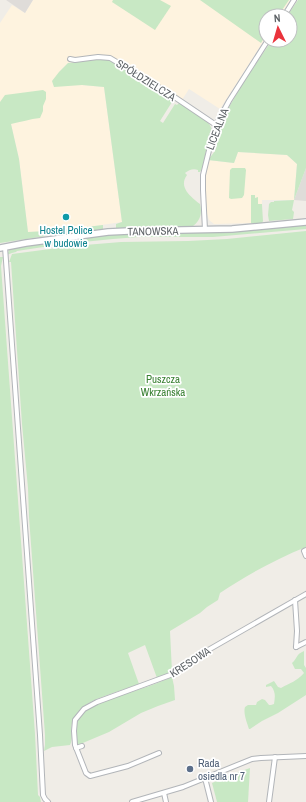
<svg xmlns="http://www.w3.org/2000/svg" width="306" height="802" viewBox="0 0 306 802" font-family="'Archivo Narrow',sans-serif">
	<style>
		.commercial { fill: #fef3df }
		.industrial { fill: #dfdcd9 }
		.green { fill: #c8e8c4 }
		.lines { fill: none; stroke-linecap: round; stroke-linejoin: round }
		.minor-casing { stroke: #b2b5b9; stroke-width: 6 }
		.secondary-casing { stroke: #b3b7bb; stroke-width: 8 }
		.minor { stroke: #fff; stroke-width: 4 }
		.secondary { stroke: #fff; stroke-width: 5.5 }
		.culture-dot { fill: #0f9aa8; stroke: #fff; stroke-width: 1.5 }
		.service-dot { fill: #5c6f8a; stroke: #fff; stroke-width: 1.5 }
		.labels { text-anchor: middle; dominant-baseline: central; stroke-width: 3.5; stroke-linejoin: round; paint-order: stroke }
		.street-label { font-size: 11px; fill: #5e6367; stroke: #fff }
		.culture-label { font-size: 11px; fill: #0d838f; stroke: #fff }
		.park-label { font-size: 11px; fill: #3a8133; stroke: #fff }
		.service-label { font-size: 11px; fill: #4e5e75; stroke: #fff; text-anchor: start }
	</style>
	<rect width="100%" height="100%" fill="#f0ede7"/>
	<g class="commercial">
		<polygon points="33,0 290,0 280,16 266,16 266,37 220,109 189,89 180,103 115,62 90,60 68,63 59,72 82,85 104,87 122,222 81,228 28,233 19,159 11,124 0,103 0,23 12,5 25,13"/>
		<polygon points="238,152 287,155 297,164 294,200 262,200 262,204 251,204 251,223 214,224 209,220 207,214 205,186 208,160 234,163"/>
	</g>
	<g class="industrial">
		<polygon points="6,0 33,0 25,13"/>
		<polygon points="306,168 306,201 294,200"/>
	</g>
	<g class="green">
		<polygon points="113,0 160,0 171,6 155,30 112,2"/>
		<polygon points="200,0 289,0 278,16 266,16 266,35 261,43"/>
		<polygon points="298,0 306,0 306,168 294,200 292,210 294,212 293,219 269,221 268,215 269,204 271,202 274,202 274,201 294,200 297,164 287,155 238,152 234,163 208,160 215,151 216,137 225,114 243,83 272,40 290,40 290,16 287,16"/>
		<path d="M104,59L115,62L172,98L170,101L172,102L160,121L163,123L175,104L177,105L179,103C189,109 213,119 212,133C211,139 208,145 206,151C204,158 204,166 200,172H198V170C193,168 189,170 185,173L187,175C178,187 191,197 200,204C202,213 201,220 193,226L116,229V224L122,222L104,87L82,85L54,87L52,81L59,72L68,63Z"/>
		<path d="M43,90L46,92V99L43,106V111L40,118C30,119 21,122 11,124L19,159L28,232L46,231V236L0,243V102L5,95Z"/>
		<polygon points="232,168 245,168 246,170 244,195 242,198 231,199 229,198 230,170"/>
		<polygon points="251,195 255,195 255,198 258,197 258,204 262,204 262,205 263,221 262,223 251,223"/>
		<polygon points="306,224 306,229 213,237 139,237 113,239 63,244 17,251 16,252 12,253 7,255 9,250 12,247 106,234"/>
		<polygon points="103,225 103,229 54,236 52,231"/>
		<path d="M306,231V547C276,559 247,575 220,593L218,600L207,607L200,613L170,631L172,672L157,678L145,645L128,653L139,684C123,690 97,697 84,706C79,710 75,715 73,721C69,728 74,737 70,745L52,747L44,751L45,745V735L29,517L28,488L22,424L11,262H9L12,254L73,246L121,242L188,241L227,239Z"/>
		<polygon points="0,257 3,257 1,266 35,734 38,795 40,797 41,802 0,802"/>
		<path d="M304,651V665L306,668V695L278,713L262,721L250,729H249C247,723 243,713 245,707L248,705H256L257,702L262,699L265,700L269,705H271L274,704C275,697 276,692 271,686L266,687V685L274,681L278,687L281,688C291,682 296,682 304,673L301,669H295L292,663C298,658 295,655 304,651Z"/>
		<path d="M172,677L174,686L175,700L158,706L141,713L109,732L78,745L77,743C77,735 75,725 79,718C87,703 124,695 140,689C151,686 161,681 172,677Z"/>
		<polygon points="250,768 248,802 217,802 212,783 233,774"/>
	</g>
	<g class="lines">
		<g class="minor-casing">
			<g id="minor">
				<polyline points="284,16 294,0"/>
				<polyline points="70,59 75,60 98,57 110,58 167,92 216,125"/>
				<polyline points="205,230 203,190 203,175 213,134 216,125 229,101 268,40"/>
				<polyline points="5,247 40,735 43,795 45,799 48,802"/>
				<polyline points="306,550 304,551 306,556"/>
				<polyline points="295,600 297,631 296,647"/>
				<polyline points="296,647 306,642"/>
				<polyline points="76,748 82,746"/>
				<polyline points="159,753 128,766 90,776 86,773 75,745 74,731 75,720 84,709 97,702 173,674 203,653 306,594"/>
				<polyline points="205,778 211,802"/>
				<polyline points="164,793 166,802"/>
				<polyline points="132,802 183,787 252,759 261,758 306,756"/>
				<polyline points="269,802 275,757"/>
			</g>
		</g>
		<g class="secondary-casing">
			<polyline id="secondary" points="0,248 26,243 108,232 129,231 232,229 306,222"/>
		</g>
		<use href="#minor" class="minor"/>
		<use href="#secondary" class="secondary"/>
	</g>
	<circle class="culture-dot" cx="66" cy="217" r="4"/>
	<circle class="service-dot" cx="190" cy="769" r="4"/>
	<g class="labels">
		<g class="street-label">
			<text transform="translate(146 80) rotate(32)">SPÓŁDZIELCZA</text>
			<text transform="translate(217 129) rotate(-69)">LICEALNA</text>
			<text transform="translate(153 231) rotate(-1)">TANOWSKA</text>
			<text transform="translate(190 662) rotate(-33)">KRESOWA</text>
		</g>
		<g class="culture-label">
			<text x="66" y="230">Hostel Police<tspan x="66" dy="13">w budowie</tspan></text>
		</g>
		<g class="park-label">
			<text x="163" y="379">Puszcza<tspan x="163" dy="13">Wkrzańska</tspan></text>
		</g>
		<g class="service-label">
			<text x="198" y="763">Rada<tspan x="198" dy="13">osiedla nr 7</tspan></text>
		</g>
	</g>
	<g transform="translate(278 28) rotate(355)"><circle r="19" fill="#ffffff" stroke="#bfc1c2"/>
	<path d="M0-3L7 15L0 10L-7 15Z" fill="#ea333c"/>
	<text y="-6" font-size="11" font-weight="bold" text-anchor="middle" fill="#5e6367">N</text>
	</g>
</svg>
